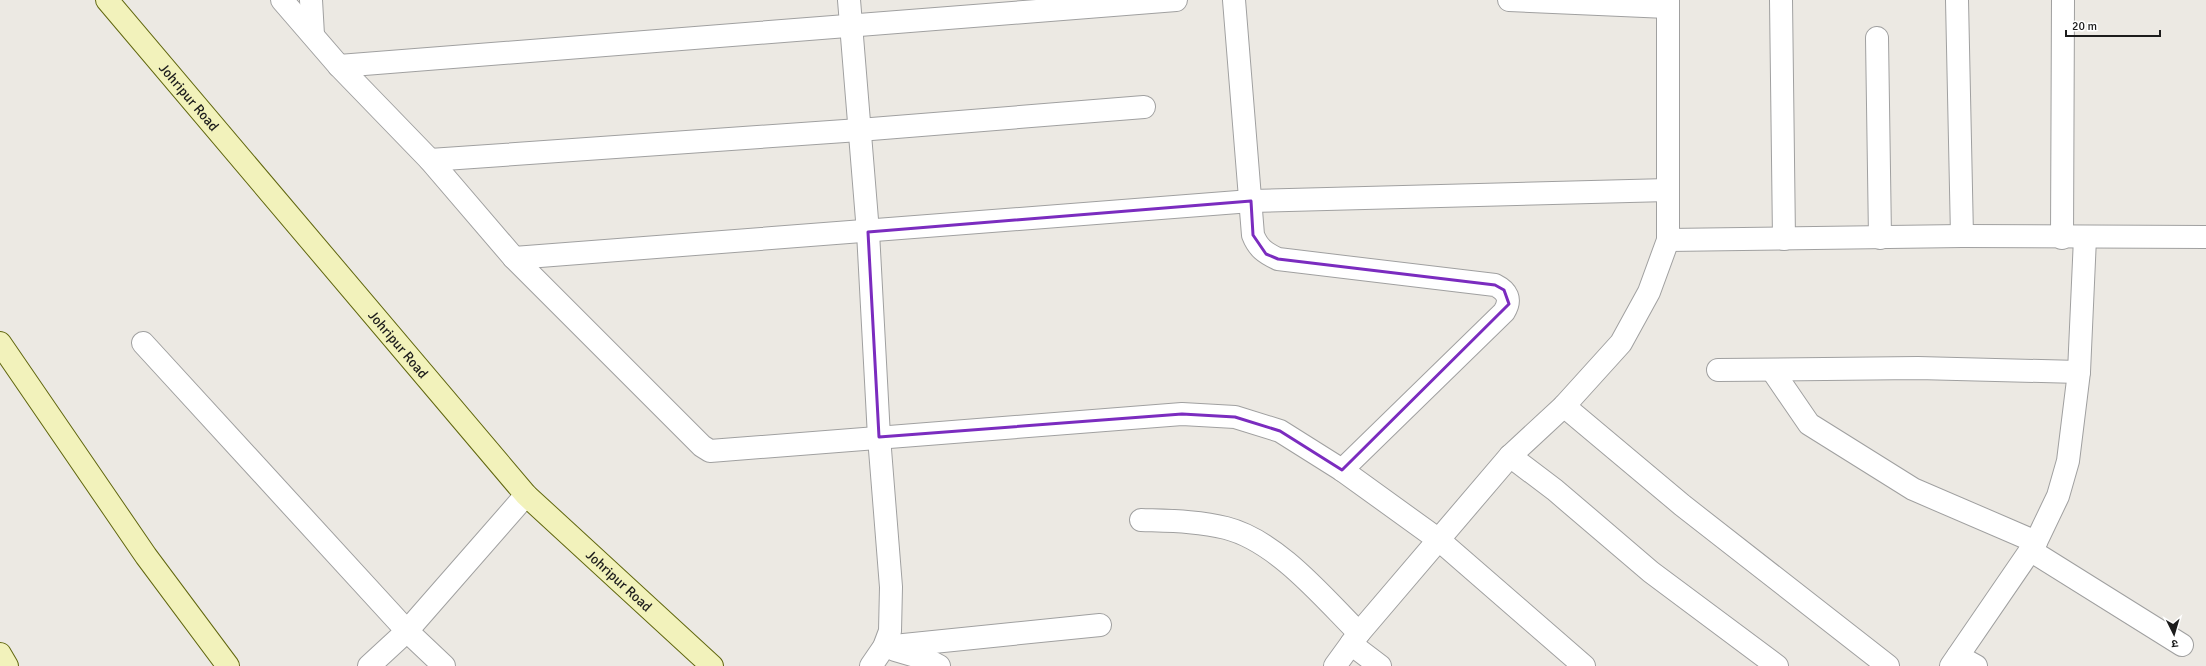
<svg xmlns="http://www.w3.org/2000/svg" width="2206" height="666" viewBox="0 0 2206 666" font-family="Signika,'Noto Sans Devanagari',sans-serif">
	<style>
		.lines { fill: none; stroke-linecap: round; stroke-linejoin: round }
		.street-casing { stroke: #a0a0a0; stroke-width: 24 }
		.secondary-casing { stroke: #61670f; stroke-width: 24 }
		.street { stroke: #fff; stroke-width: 22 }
		.secondary { stroke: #f2f2bb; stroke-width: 22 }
		.marked { fill: none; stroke: #7b2cbf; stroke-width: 3; stroke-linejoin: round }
		.labels { text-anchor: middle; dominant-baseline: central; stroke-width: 3; stroke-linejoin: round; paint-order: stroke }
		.street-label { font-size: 14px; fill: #1c1c1c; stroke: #fff }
	</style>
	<rect width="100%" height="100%" fill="#ece9e3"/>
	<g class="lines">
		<g class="street-casing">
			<g id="street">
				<polyline points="282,0 339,66 430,160 514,258 702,446 710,451 1182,414 1235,417 1280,431 1342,470 1439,540 1584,666"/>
				<polyline points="311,0 313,35"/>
				<polyline points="849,0 868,232 879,437 891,587 890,631 884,647 871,666"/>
				<path d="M1234,0L1253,235C1258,248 1265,253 1278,259L1495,285C1507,291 1512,299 1504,312L1342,470"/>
				<polyline points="1509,0 1667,7"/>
				<polyline points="1781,0 1784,239"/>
				<polyline points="1957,0 1962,236"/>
				<polyline points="1877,38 1880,238"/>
				<polyline points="339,66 1176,0"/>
				<polyline points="430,160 859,130 1144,107"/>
				<polyline points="2062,238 2063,0"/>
				<polyline points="1668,240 1962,236 2206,237"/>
				<polyline points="514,258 1251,201 1668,190"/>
				<polyline points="143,343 407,631 444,666"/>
				<polyline points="1718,370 1918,368 2079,372"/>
				<polyline points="1772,370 1809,424 1913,489 2036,542"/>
				<polyline points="1564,406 1682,505 1888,666"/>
				<polyline points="1510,456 1555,490 1651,572 1777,666"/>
				<path d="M1141,520C1169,521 1199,521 1226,528C1277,541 1323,597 1359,633"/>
				<polyline points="2030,550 2182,645"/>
				<polyline points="1351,644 1380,666"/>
				<polyline points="884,647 1100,625"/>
				<polyline points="895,650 926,659 939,666"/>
				<polyline points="1958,656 1976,666"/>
				<polyline points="369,666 407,631 526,495"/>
				<polyline points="1335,666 1359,633 1510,456 1564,406 1621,343 1649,292 1668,240 1668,0"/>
				<polyline points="1951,666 2036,542 2058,496 2068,461 2079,372 2085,238"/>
			</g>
		</g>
		<g class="secondary-casing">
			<g id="secondary">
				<path id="s1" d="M107,0L526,495L712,666"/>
				<polyline points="0,343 146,556 228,666"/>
				<polyline points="0,654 7,666"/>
			</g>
		</g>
		<use href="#street" class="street"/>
		<use href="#secondary" class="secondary"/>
	</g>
	<path class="marked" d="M1251,201L1253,235L1266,254L1278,259L1495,285L1504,290L1509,304L1342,470L1280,431L1235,417L1182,414L879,437L868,232Z"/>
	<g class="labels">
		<g class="street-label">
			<text stroke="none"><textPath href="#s1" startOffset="127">Johripur Road</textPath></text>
			<text stroke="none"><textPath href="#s1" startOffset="451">Johripur Road</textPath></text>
			<text stroke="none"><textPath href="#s1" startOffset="775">Johripur Road</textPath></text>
		</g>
	</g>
	<g transform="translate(2174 634) rotate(175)" stroke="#ffffff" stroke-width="3" paint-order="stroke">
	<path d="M0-3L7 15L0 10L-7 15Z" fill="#1c1c1c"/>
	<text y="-6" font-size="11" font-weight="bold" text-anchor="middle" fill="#1c1c1c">उ</text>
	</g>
	<path d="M2066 30v6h94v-6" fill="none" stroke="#1c1c1c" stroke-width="2"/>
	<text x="2072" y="30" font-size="12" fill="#1c1c1c" stroke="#ffffff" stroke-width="3" paint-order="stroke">20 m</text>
</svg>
